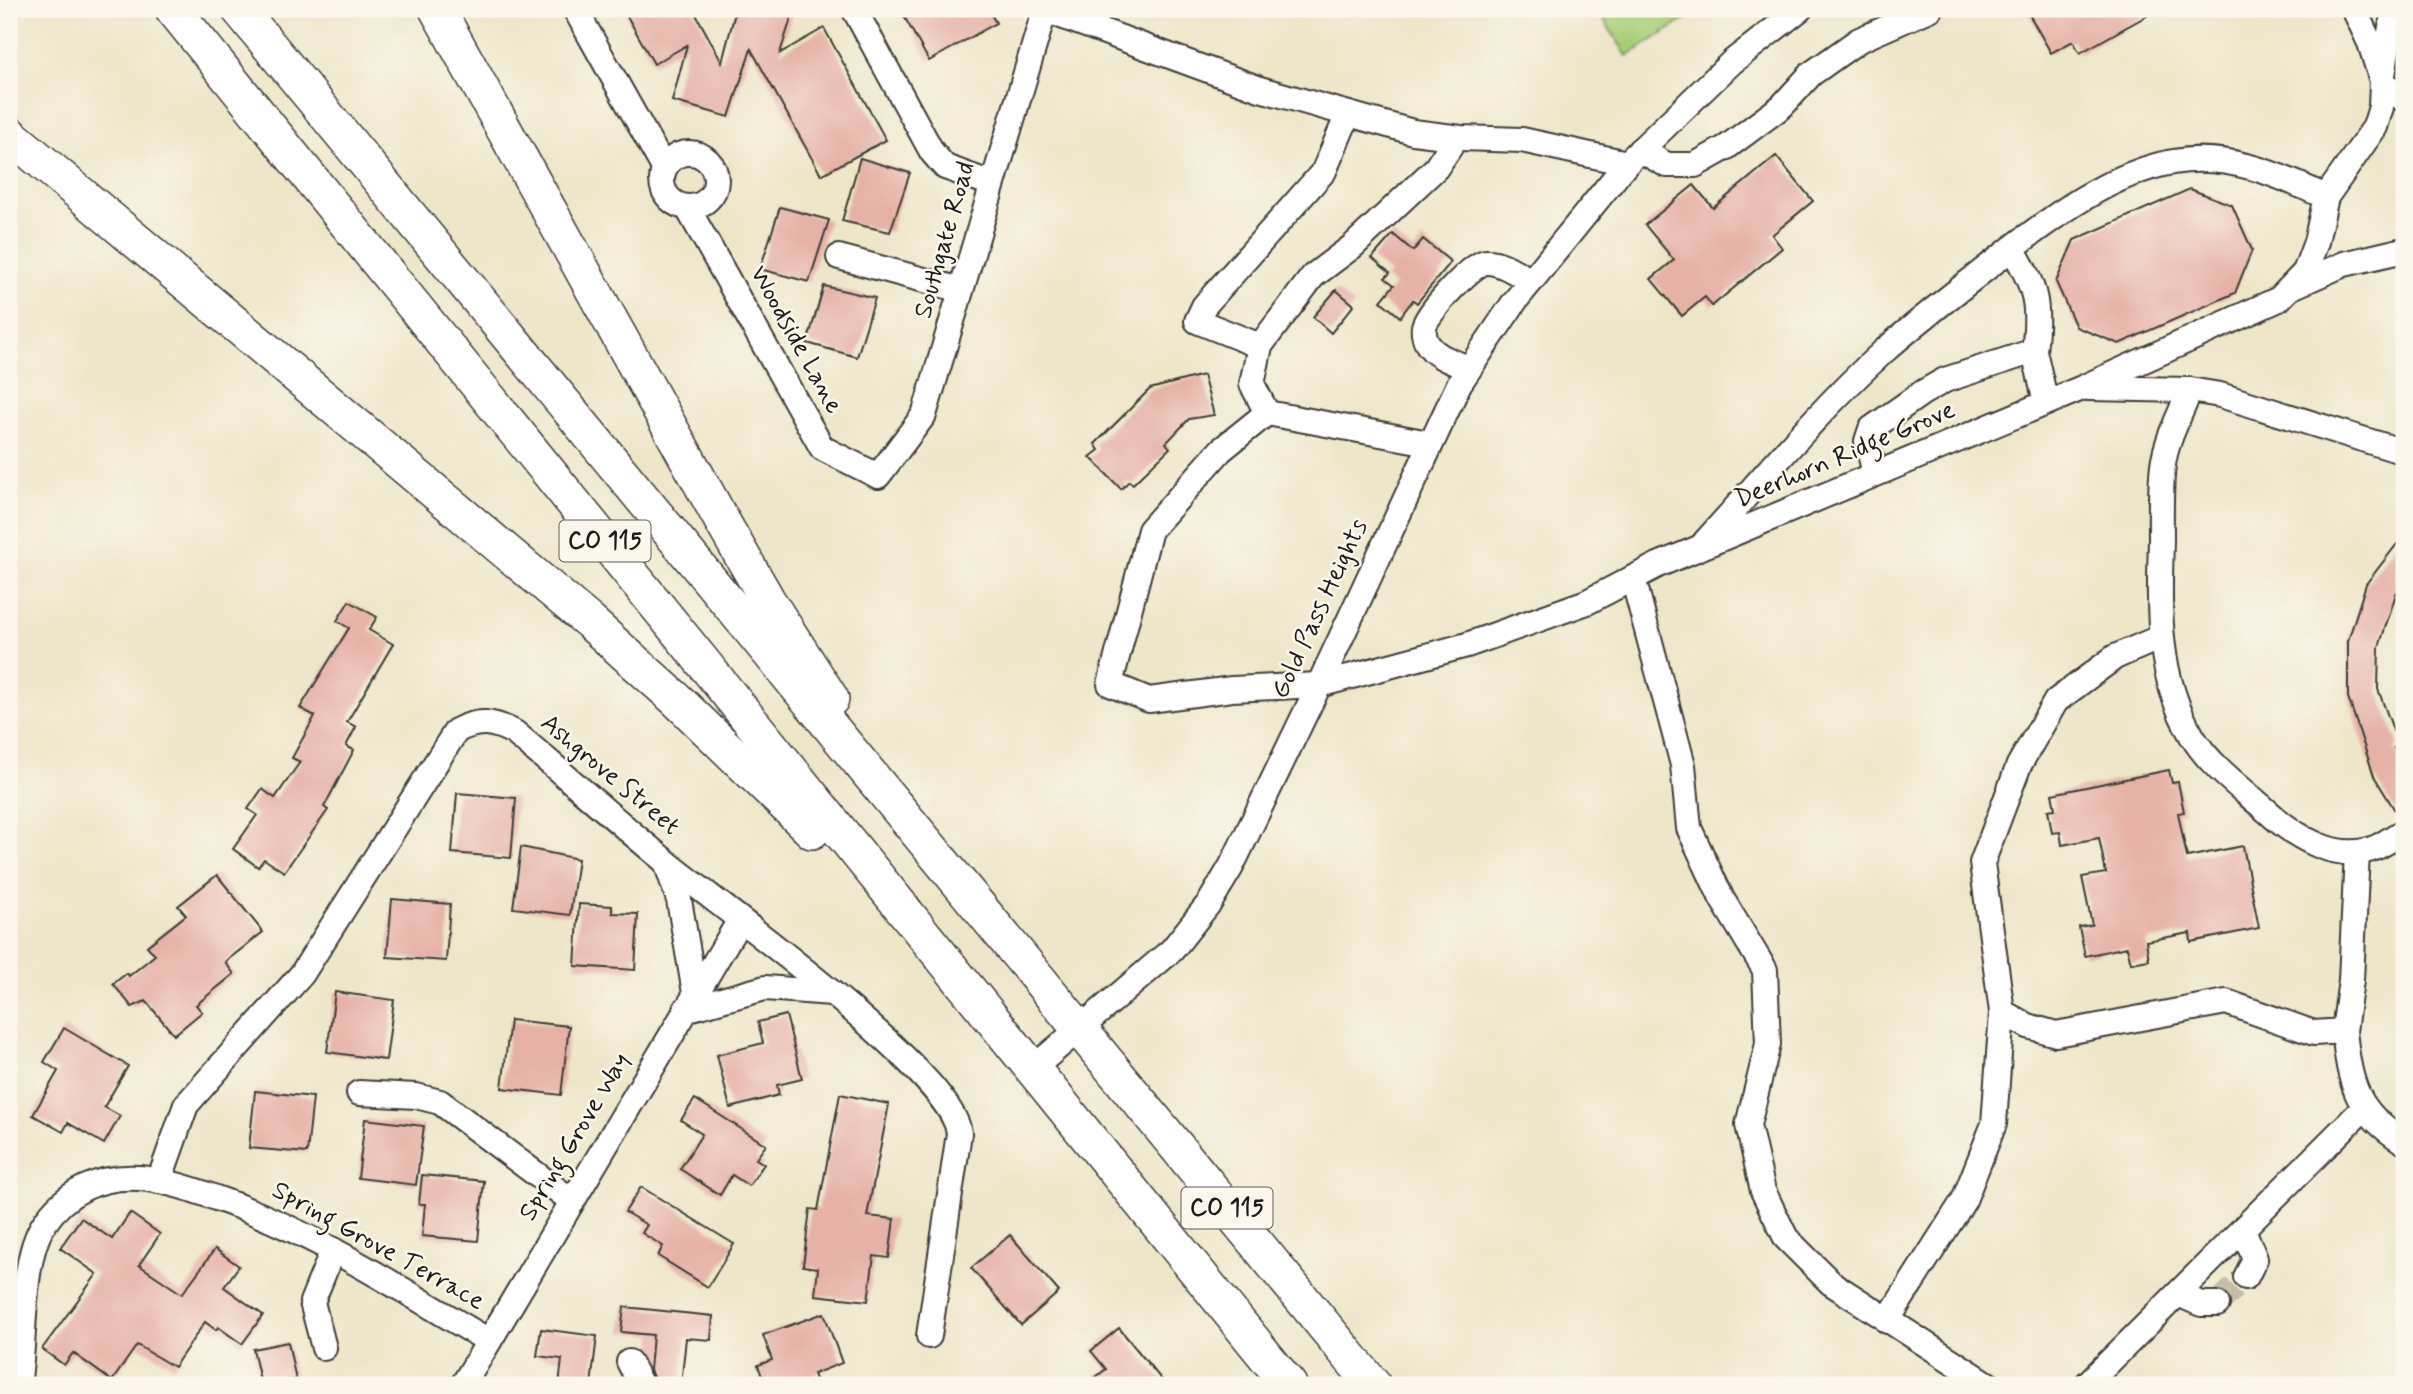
<svg xmlns="http://www.w3.org/2000/svg" width="2413" height="1394" viewBox="0 0 2413 1394" font-family="Mynerve,sans-serif">
	<style>
		.green { fill: #a7cd77; stroke: #62744a; stroke-width: 2 }
		.building { fill: #e6b2a7 }
		.lines { fill: none; stroke-linecap: round; stroke-linejoin: round }
		.minor-tunnel { stroke: #c4bea6; stroke-width: 24; stroke-dasharray: 24 12; stroke-linecap: butt }
		.minor-casing { stroke: #3c3a36; stroke-width: 28 }
		.highway-casing { stroke: #3c3a36; stroke-width: 38 }
		.minor { stroke: #fff; stroke-width: 24 }
		.highway { stroke: #fff; stroke-width: 35 }
		.labels { text-anchor: middle; dominant-baseline: central; stroke-width: 5; stroke-linejoin: round; paint-order: stroke }
		.shield { fill: #fbf7ec; stroke: #5f5e5a; stroke-width: 2 }
		.shield-label { font-size: 24px; font-weight: bold; fill: #1c1c1c }
		.street-label { font-size: 26px; fill: #1c1c1c; stroke: #fbf7ec }
	</style>
	<rect width="100%" height="100%" fill="#fbf7ec"/>
	<filter id="ink" filterUnits="userSpaceOnUse"><feTurbulence type="fractalNoise" baseFrequency=".0143" numOctaves="2"/><feDisplacementMap in="SourceGraphic" scale="14" xChannelSelector="R" yChannelSelector="G"/><feConvolveMatrix kernelMatrix="1 2 1 2 8 2 1 2 1" color-interpolation-filters="sRGB"/></filter>
	<filter id="wash" filterUnits="userSpaceOnUse"><feTurbulence type="fractalNoise" baseFrequency=".00686" numOctaves="4" result="noise"/><feDisplacementMap in="SourceGraphic" scale="28" xChannelSelector="R" yChannelSelector="G"/><feGaussianBlur stdDeviation="1.57" result="paint"/><feColorMatrix in="noise" values="0 0 0 0 0 0 0 0 0 0 0 0 0 0 0 0 0 1.4 0 .05"/><feComposite in="paint" operator="in"/></filter>
	<g filter="url(#wash)">
		<rect width="100%" height="100%" fill="#eee6c9"/>
		<polygon class="green" points="1604,9 1702,9 1627,56 1599,12"/>
		<g id="blocks">
			<g class="building">
				<polygon points="623,9 693,9 722,62 736,9 794,9 780,53 824,28 886,140 821,175 751,49 729,117 672,101 687,45 654,64"/>
				<polygon points="900,9 988,9 996,23 929,61"/>
				<polygon points="2026,9 2159,9 2080,53 2073,41 2051,53"/>
				<polygon points="1776,156 1813,201 1772,235 1782,248 1712,306 1705,297 1682,316 1651,279 1674,260 1645,225 1694,185 1713,208"/>
				<polygon points="860,158 910,173 890,232 842,221"/>
				<polygon points="2190,189 2232,205 2252,250 2235,293 2119,344 2076,327 2056,282 2074,240"/>
				<polygon points="780,207 829,220 809,282 760,269"/>
				<polygon points="1393,234 1413,251 1423,239 1451,262 1417,303 1413,300 1400,317 1381,301 1394,285 1385,278 1390,273 1372,258"/>
				<polygon points="824,286 875,298 857,357 807,343"/>
				<polygon points="1336,290 1354,305 1331,333 1313,317"/>
				<polygon points="1203,375 1214,415 1189,419 1166,443 1170,448 1133,484 1129,481 1121,489 1090,457 1099,450 1095,444 1150,389"/>
				<polygon points="2404,535 2404,582 2396,594 2379,647 2378,689 2399,746 2394,748 2404,764 2404,816 2399,817 2374,776 2348,697 2348,641 2366,584"/>
				<polygon points="349,601 377,617 369,630 393,644 347,722 356,727 346,746 354,750 324,807 328,810 284,872 264,859 258,867 233,849 257,815 248,809 262,789 275,798 300,762 292,758 315,716 300,708 349,628 337,621"/>
				<polygon points="2169,770 2172,783 2178,782 2184,812 2178,813 2187,857 2243,846 2259,928 2191,942 2190,933 2146,941 2149,960 2131,963 2127,947 2085,956 2079,927 2092,925 2082,877 2106,873 2099,838 2062,845 2060,832 2052,833 2048,810 2055,809 2052,794"/>
				<polygon points="457,793 516,798 511,858 452,853"/>
				<polygon points="521,847 578,859 570,915 513,908"/>
				<polygon points="217,875 263,932 225,962 234,974 196,1005 202,1012 174,1035 146,1001 132,1007 113,984 127,973 129,976 155,955 147,946 186,915 178,906"/>
				<polygon points="392,899 450,904 446,961 387,957"/>
				<polygon points="579,904 612,906 612,913 638,914 635,970 575,966"/>
				<polygon points="335,992 394,1000 386,1060 327,1052"/>
				<polygon points="786,1015 802,1079 777,1085 779,1095 730,1108 717,1055 763,1043 758,1022"/>
				<polygon points="510,1020 569,1026 561,1095 502,1088"/>
				<polygon points="64,1028 128,1066 104,1107 120,1116 104,1144 68,1123 63,1132 33,1115 58,1071 44,1062"/>
				<polygon points="255,1091 313,1097 307,1153 249,1148"/>
				<polygon points="840,1094 889,1104 867,1216 894,1219 889,1258 874,1256 868,1301 815,1295 818,1268 803,1266 810,1209 818,1210"/>
				<polygon points="695,1099 766,1145 756,1159 764,1164 749,1186 732,1175 720,1195 680,1169 702,1134 681,1120"/>
				<polygon points="365,1119 424,1126 416,1185 358,1178"/>
				<polygon points="422,1175 484,1181 478,1241 422,1236 425,1204 419,1204"/>
				<polygon points="641,1187 734,1244 708,1287 658,1256 663,1246 642,1233 647,1225 625,1212"/>
				<polygon points="130,1213 160,1234 139,1265 182,1294 215,1249 239,1266 224,1287 263,1315 242,1344 218,1327 216,1330 205,1322 174,1367 137,1345 112,1381 73,1353 64,1365 42,1349 97,1274 60,1248 81,1218 112,1239"/>
				<polygon points="1010,1235 1059,1292 1021,1325 971,1268"/>
				<polygon points="624,1307 713,1316 711,1340 686,1338 681,1385 656,1385 650,1370 653,1335 621,1332"/>
				<polygon points="824,1313 842,1363 813,1374 817,1385 765,1385 758,1365 772,1360 763,1335"/>
				<polygon points="1119,1328 1166,1385 1086,1385 1106,1369 1091,1351"/>
				<polygon points="541,1329 597,1336 591,1385 559,1385 562,1359 537,1356"/>
				<polygon points="288,1342 297,1385 261,1385 253,1349"/>
			</g>
		</g>
	</g>
	<g filter="url(#ink)">
		<use href="#blocks" fill-opacity="0" stroke="#3c3a36" stroke-width="2"/>
		<g class="lines">
			<polyline class="minor-tunnel" points="2217,1304 2246,1277"/>
			<g class="minor-casing">
				<g id="minor">
					<polyline points="575,9 664,168"/>
					<polyline points="854,9 932,152 945,167 992,184"/>
					<polyline points="2394,9 2382,81 2404,100"/>
					<polyline points="1045,10 1260,89 1413,132 1461,138 1522,140 1627,163"/>
					<polyline points="1348,114 1324,171 1204,306 1197,321 1260,346 1313,276 1353,246 1436,168 1456,138"/>
					<polyline points="1640,150 1667,165 1695,165 1727,147 1782,106 1811,74 1859,40 1930,9"/>
					<circle cx="689" cy="180" r="27"/>
					<polyline points="687,207 822,448 878,476 924,415 1045,9"/>
					<path d="M2012,248C2036,289 2040,303 2034,351"/>
					<polyline points="839,257 961,290"/>
					<polyline points="2292,287 2344,264 2404,250"/>
					<polyline points="1260,346 1252,384 1267,413 1429,443"/>
					<path d="M1468,368C1454,362 1435,357 1427,343C1425,340 1423,331 1424,327C1426,314 1473,262 1486,262C1501,261 1518,274 1531,281"/>
					<polyline points="2089,388 2190,390 2220,395 2404,452"/>
					<path d="M2190,390C2181,413 2166,440 2163,465C2160,490 2161,515 2161,540C2159,607 2156,675 2192,736C2210,766 2241,788 2267,811C2295,837 2338,864 2377,847C2386,843 2395,836 2404,831"/>
					<polyline points="1267,413 1221,450 1150,530 1110,684 1149,700 1232,689 1319,685 1467,645 1587,602 1658,565 2082,388 2279,299 2305,272 2316,242 2326,197 2375,127 2381,107 2382,81 2370,43 2354,9"/>
					<polyline points="1875,474 1867,441 1871,429 1922,393 1945,380 2034,351 2046,403"/>
					<path d="M1705,542C1763,478 1819,410 1883,352C1921,318 1963,287 2003,255C2052,217 2111,173 2173,162C2227,152 2279,175 2326,197"/>
					<polyline points="1633,578 1683,765 1689,828 1722,899 1765,970 1768,1044 1748,1125 1763,1191 1786,1238 1831,1283 1989,1385"/>
					<polyline points="2161,637 2115,657 2056,701 2019,765 1982,863 2002,1012 2028,1026 2056,1034 2226,1002 2314,1033 2344,1031 2351,980 2357,852"/>
					<polyline points="666,862 679,900 695,993"/>
					<polyline points="685,1010 765,988 832,993"/>
					<path d="M2344,1031C2350,1085 2356,1112 2404,1142"/>
					<polyline points="1031,1070 1172,950 1210,902 1231,867 1319,685 1459,384 1515,301 1627,163 1732,62 1800,9"/>
					<polyline points="359,1093 416,1096 440,1102 572,1201"/>
					<path d="M159,1181L186,1105L302,974L456,731C478,719 493,721 515,733C565,775 614,819 665,861C721,907 952,1072 959,1133L929,1336"/>
					<polyline points="2243,1229 2255,1259 2246,1277"/>
					<polyline points="2178,1294 2201,1304 2217,1304"/>
					<polyline points="1887,1321 1964,1200 1994,1124 2002,1012"/>
					<polyline points="324,1348 312,1302 333,1250"/>
					<polyline points="629,1362 641,1385"/>
					<path d="M18,1385C26,1340 20,1260 44,1224C65,1192 100,1175 139,1178C165,1180 192,1189 216,1198C314,1232 400,1289 489,1341"/>
					<polyline points="463,1385 740,920"/>
					<polyline points="2086,1385 2363,1109"/>
				</g>
			</g>
			<g class="highway-casing">
				<g id="highway">
					<polyline points="173,9 1289,1385"/>
					<polyline points="239,9 1373,1385"/>
					<polyline points="437,9 722,521 768,601 831,699"/>
					<polyline points="9,134 590,622 677,700 812,831"/>
				</g>
			</g>
			<use href="#minor" class="minor"/>
			<use href="#highway" class="highway"/>
		</g>
	</g>
	<g class="labels">
		<g class="shield">
			<rect x="559.5" y="520.5" width="91" height="41" rx="5"/>
			<rect x="1181.5" y="1187.5" width="91" height="41" rx="5"/>
		</g>
		<g class="shield-label">
			<text x="605" y="541">CO 115</text>
			<text x="1227" y="1208">CO 115</text>
		</g>
		<g class="street-label">
			<text transform="translate(945 240) rotate(-74)">Southgate Road</text>
			<text transform="translate(796 340) rotate(61)">Woodside Lane</text>
			<text transform="translate(1845 455) rotate(-23)">Deerhorn Ridge Grove</text>
			<text transform="translate(1320 609) rotate(-65)">Gold Pass Heights</text>
			<text transform="translate(610 775) rotate(40)">Ashgrove Street</text>
			<text transform="translate(575 1137) rotate(-59)">Spring Grove Way</text>
			<text transform="translate(378 1246) rotate(29)">Spring Grove Terrace</text>
		</g>
	</g>
	<rect width="2413" height="1394" fill="none" stroke="#fbf7ec" stroke-width="35"/>
</svg>
